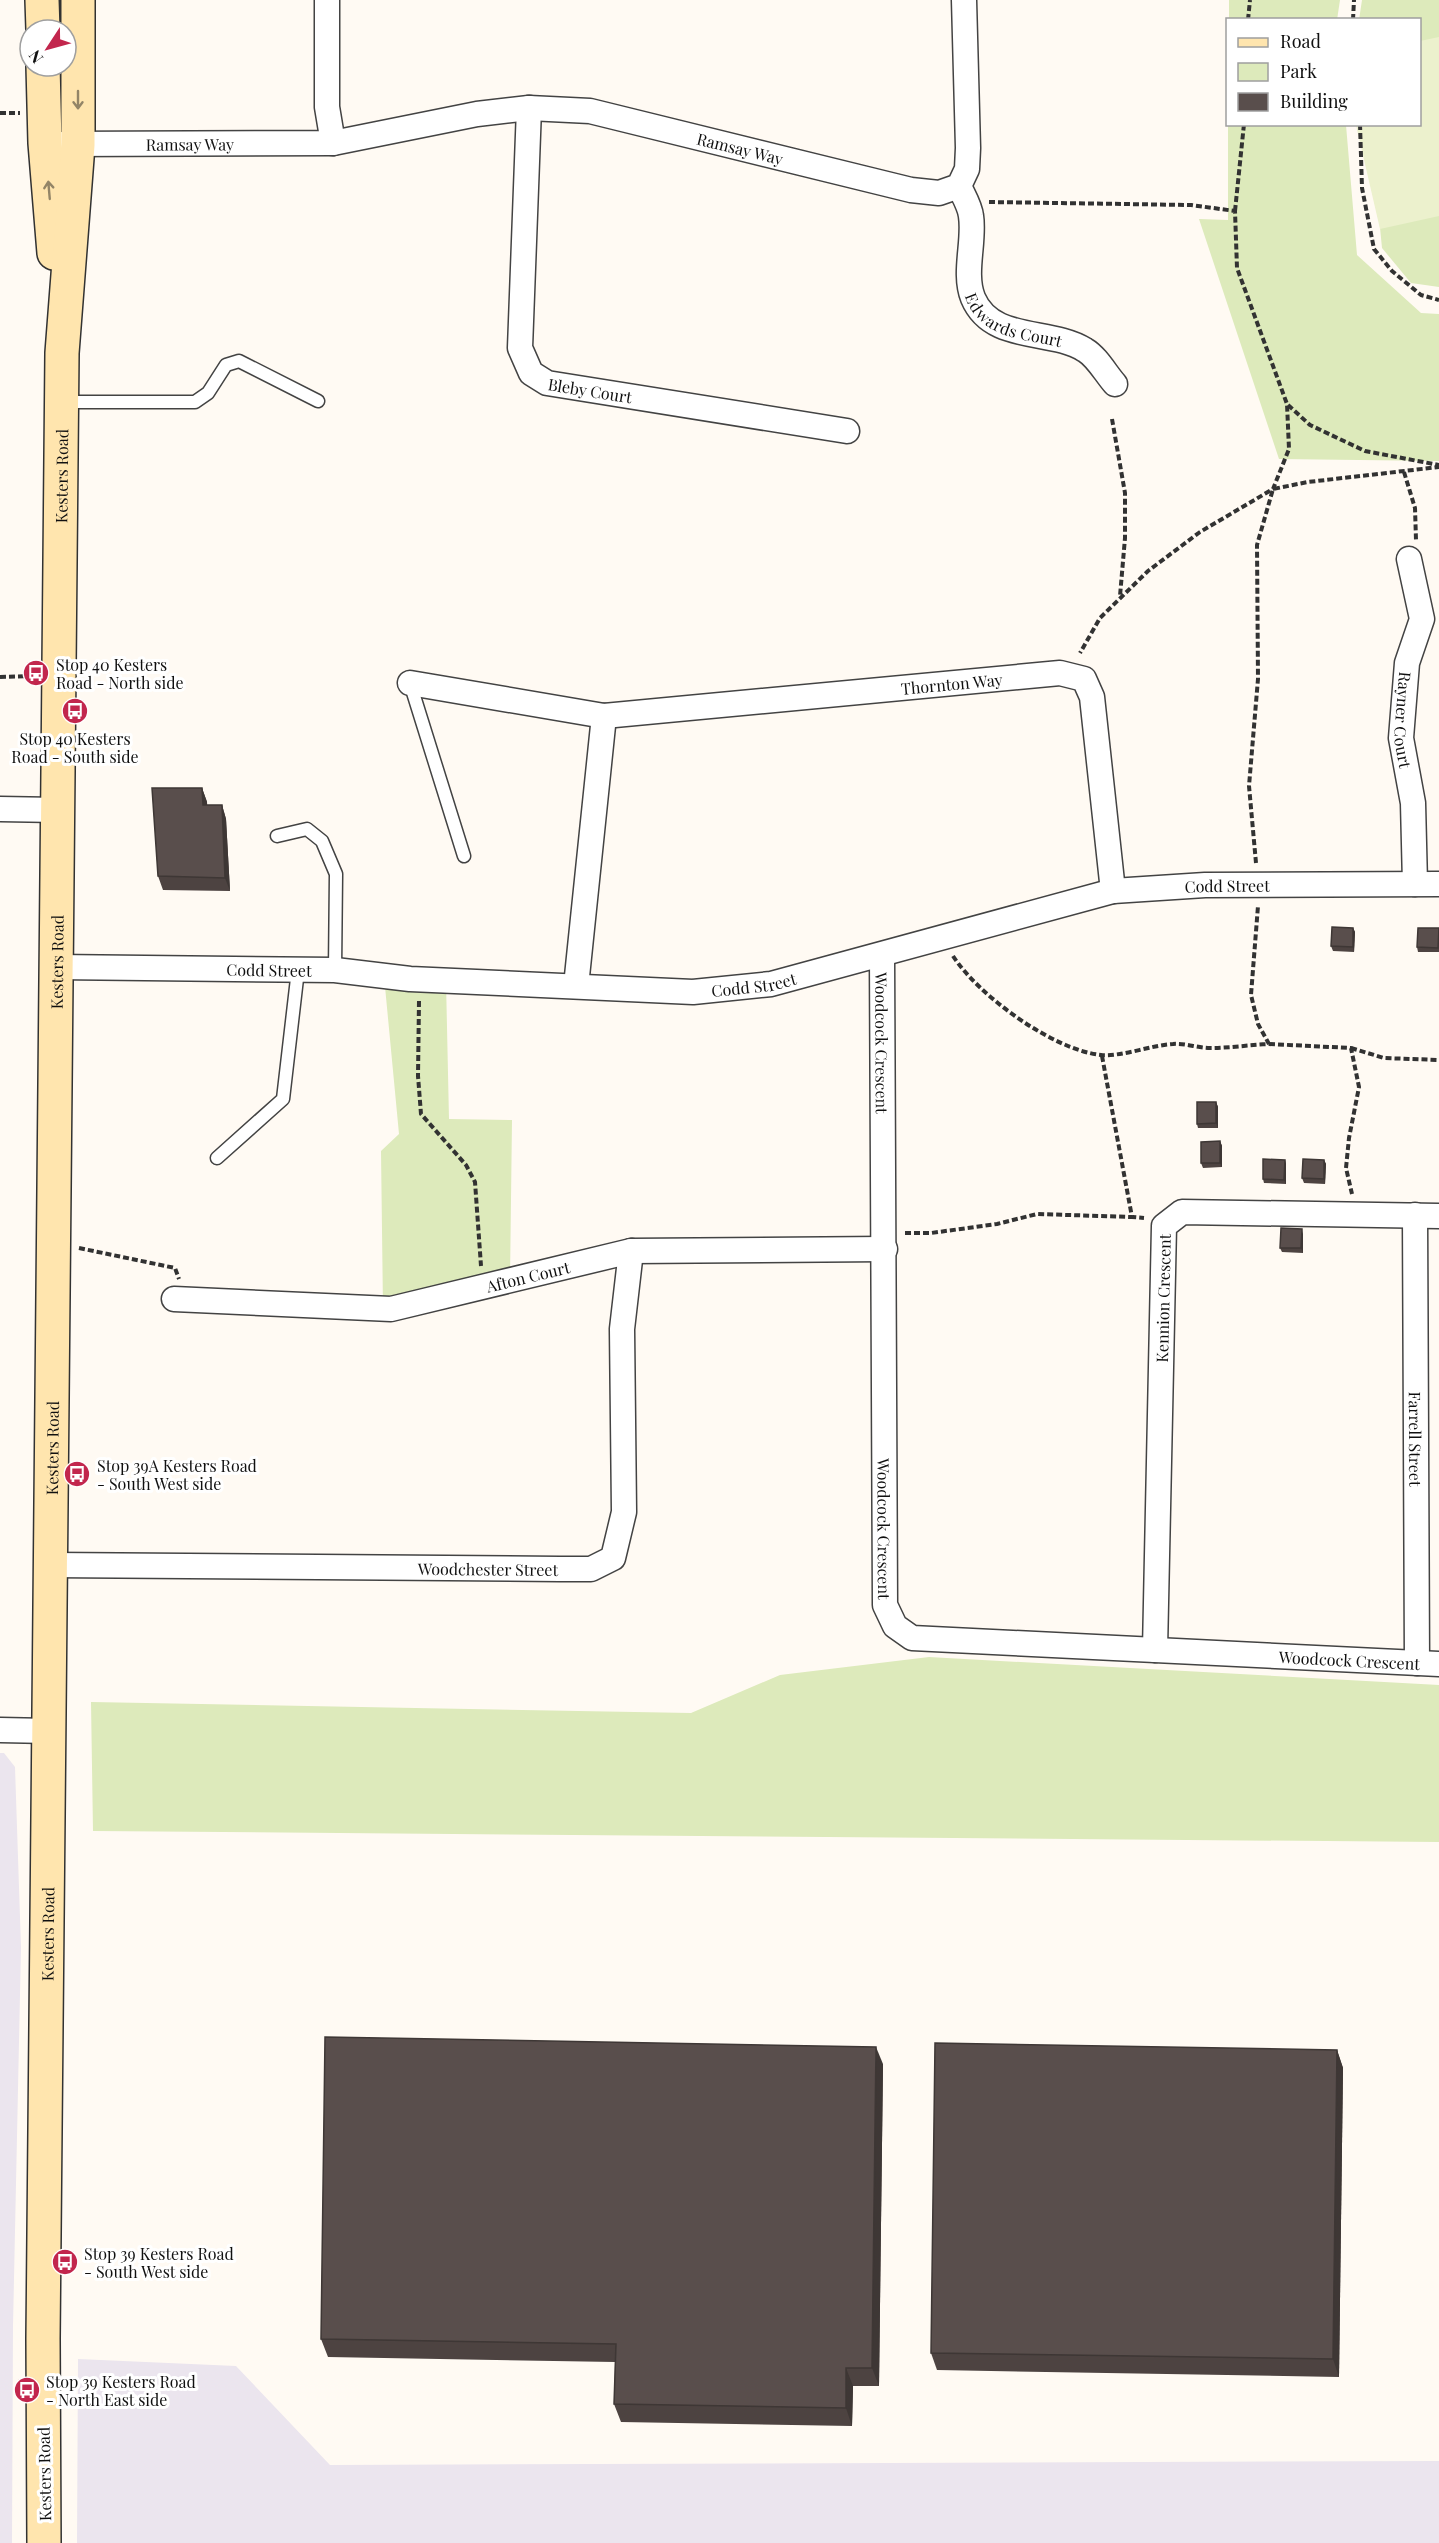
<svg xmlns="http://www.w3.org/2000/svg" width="1439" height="2543" viewBox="0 0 1439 2543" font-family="'Playfair Display',serif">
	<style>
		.industrial { fill: #ebe5ee }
		.green { fill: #ddeabb }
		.pitch { fill: #ecf1cd }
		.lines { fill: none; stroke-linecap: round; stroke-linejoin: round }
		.service-casing { stroke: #434343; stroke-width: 15 }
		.minor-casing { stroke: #434343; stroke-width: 27 }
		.secondary-casing { stroke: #323232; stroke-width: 36 }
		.path { stroke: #323232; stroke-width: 4; stroke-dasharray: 6 3; stroke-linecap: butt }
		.service { stroke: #fff; stroke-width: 12 }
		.minor { stroke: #fff; stroke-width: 24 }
		.secondary { stroke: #ffe5ae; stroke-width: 33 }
		.wall { fill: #4d4341 }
		.shaded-wall { fill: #3e3735 }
		.building { fill: #594e4c; stroke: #3e3735; stroke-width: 1.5 }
		.oneway { stroke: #938567 }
		.labels { text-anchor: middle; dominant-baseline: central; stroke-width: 6; stroke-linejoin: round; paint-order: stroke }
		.street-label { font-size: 16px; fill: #101010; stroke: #fff }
		.poi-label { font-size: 16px; fill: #101010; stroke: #fff; text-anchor: start }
	</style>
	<rect width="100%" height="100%" fill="#fffaf3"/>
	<g class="industrial">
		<polygon points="0,1753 4,1753 15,1767 21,1947 13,2326 12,2543 0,2543"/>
		<polygon points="78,2359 236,2366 330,2465 1439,2461 1439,2543 77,2543"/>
	</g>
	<g class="green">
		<polygon points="1229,0 1340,0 1337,20 1229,19"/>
		<polygon points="1362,0 1439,0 1439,287 1411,283 1382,248 1370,125 1420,124 1420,20 1359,20"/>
		<polygon points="1228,125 1346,125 1357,255 1421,313 1439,314 1439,461 1279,459 1199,219 1228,220"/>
		<polygon points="384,976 446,981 449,1119 512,1120 510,1280 383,1309 381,1151 399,1134"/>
		<polygon points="929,1657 1439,1685 1439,1842 93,1831 91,1702 691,1713 780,1675"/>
	</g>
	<polygon class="pitch" points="1439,37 1439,216 1380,229 1356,125 1420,124 1420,41"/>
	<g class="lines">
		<g class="service-casing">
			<g id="service">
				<polyline points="63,402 195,402 208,393 226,365 239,361 318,401"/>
				<polyline points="410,683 464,856"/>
				<polyline points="277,836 307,829 322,841 336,874 335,970"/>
				<polyline points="217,1158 283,1099 298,970"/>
			</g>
		</g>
		<g class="minor-casing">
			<g id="minor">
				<polyline points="327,0 327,107 333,143"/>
				<path id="s1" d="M529,108L520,348L531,373L547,383L847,431"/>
				<path id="s2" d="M62,144L333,143L477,114L529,108L590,111L911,190L939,193L959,186L967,169L968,148L964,0"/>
				<path id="s3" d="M959,186C963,195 970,206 971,216C975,241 963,273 973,298C992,343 1050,328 1085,350C1097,357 1106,374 1115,384"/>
				<path id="s4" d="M1409,559L1422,619L1407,663L1401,738L1413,803L1415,884"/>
				<path id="s5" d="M410,683L604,716L1060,673L1084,679L1092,697L1113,891"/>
				<polyline points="0,809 58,810"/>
				<path id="s6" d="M882,955L885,1605L895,1626L912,1638L1439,1664"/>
				<path id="s7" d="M56,967L335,970L410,979L693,992L771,984L1113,891L1205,885L1439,884"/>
				<polyline points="576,986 604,716"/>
				<path id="s8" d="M1415,1215L1417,1663"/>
				<path id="s9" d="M174,1299L391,1309L631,1251L885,1249"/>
				<path id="s10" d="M50,1565L560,1569H591L613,1558L624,1512L622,1329L631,1251"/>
				<path id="s11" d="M1155,1650L1164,1226L1182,1212L1439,1216"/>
				<polyline points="0,1730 49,1731"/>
			</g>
		</g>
		<g class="secondary-casing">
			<g id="secondary">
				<polyline points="42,0 43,30"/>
				<polyline points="43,66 45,143 54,253"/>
				<path id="s12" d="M44,2543L43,2339L62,353L78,145V0"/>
			</g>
		</g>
		<g class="path">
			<polyline points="1248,20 1250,0"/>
			<polyline points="1353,20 1354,0"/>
			<polyline points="0,113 20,113"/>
			<polyline points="1360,124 1362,188 1374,249 1392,271 1421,295 1439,300"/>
			<polyline points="989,202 1191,205 1235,211 1237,268 1287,404 1289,449 1273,489 1200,532 1148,571 1100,618 1080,653"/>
			<polyline points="1235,211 1244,124"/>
			<polyline points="1288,405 1310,425 1365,451 1439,465"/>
			<polyline points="1112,419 1125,493 1125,538 1120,596"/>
			<polyline points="1404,472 1415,508 1416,540"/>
			<polyline points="0,677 35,676"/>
			<polyline points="1256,863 1249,786 1258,679 1257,545 1273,489 1308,482 1439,467"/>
			<path d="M953,956C979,996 1053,1050 1101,1055C1121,1057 1152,1045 1173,1044C1185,1043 1198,1048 1210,1048C1229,1048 1249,1045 1269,1044L1258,1024L1251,995L1258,906"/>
			<polyline points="419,1001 418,1076 421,1114 466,1165 475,1182 481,1266"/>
			<polyline points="1269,1044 1351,1048 1359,1087 1349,1138 1346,1168 1352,1194"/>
			<polyline points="1351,1048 1384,1058 1439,1060"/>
			<polyline points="1102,1056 1132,1217 1144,1218"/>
			<polyline points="905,1233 931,1233 997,1224 1037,1214 1132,1217"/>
			<polyline points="79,1248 175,1268 179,1279"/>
		</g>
		<use href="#service" class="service"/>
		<use href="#minor" class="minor"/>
		<use href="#secondary" class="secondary"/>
	</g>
	<g class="wall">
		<polygon points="202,788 207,802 207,805 222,805 226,819 230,891 163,890 158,876"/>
		<polygon points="1353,928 1355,932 1354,952 1333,951 1331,946"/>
		<polygon points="1439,928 1439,952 1418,952 1417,947"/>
		<polygon points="1216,1102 1218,1107 1218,1128 1198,1128 1197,1124"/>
		<polygon points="1220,1141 1222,1146 1222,1167 1203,1168 1201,1163"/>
		<polygon points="1285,1160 1286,1164 1286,1184 1264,1183 1263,1179"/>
		<polygon points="1324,1160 1326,1164 1325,1184 1304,1183 1302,1178"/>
		<polygon points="1303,1234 1303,1253 1282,1252 1280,1248"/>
		<polygon points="1337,2050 1343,2068 1339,2377 937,2370 931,2353"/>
		<polygon points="883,2064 879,2386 853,2386 852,2426 621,2422 614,2404 615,2362 328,2357 321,2339"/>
	</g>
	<g class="shaded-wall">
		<polygon points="202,788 207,802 208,819 203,805"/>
		<polygon points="222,805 226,819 230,891 225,878"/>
		<polygon points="1353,928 1355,932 1354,952 1353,947"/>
		<polygon points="1216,1102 1218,1107 1218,1128 1216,1123"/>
		<polygon points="1220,1141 1222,1146 1222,1167 1220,1163"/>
		<polygon points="1285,1160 1286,1164 1286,1184 1284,1180"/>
		<polygon points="1324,1160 1326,1164 1325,1184 1324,1179"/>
		<polygon points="1302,1229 1303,1234 1303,1253 1301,1248"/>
		<polygon points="876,2047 883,2064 879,2386 872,2368"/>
		<polygon points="1337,2050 1343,2068 1339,2377 1333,2359"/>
		<polygon points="846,2368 853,2386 852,2426 846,2408"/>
	</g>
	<g class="building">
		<polygon points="152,788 202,788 203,805 222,805 225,878 158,876"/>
		<polygon points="1332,927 1353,928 1353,947 1331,946"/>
		<polygon points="1418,928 1439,928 1438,948 1417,947"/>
		<polygon points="1197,1102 1216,1102 1216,1123 1197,1124"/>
		<polygon points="1220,1141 1220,1163 1201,1163 1201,1142"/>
		<polygon points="1263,1159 1285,1160 1284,1180 1263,1179"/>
		<polygon points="1303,1159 1324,1160 1324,1179 1302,1178"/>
		<polygon points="1281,1228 1302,1229 1301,1248 1280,1248"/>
		<polygon points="325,2037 876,2047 872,2368 846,2368 846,2408 614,2404 616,2344 321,2339"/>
		<polygon points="935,2043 1337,2050 1333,2359 931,2353"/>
	</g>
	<defs><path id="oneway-shaft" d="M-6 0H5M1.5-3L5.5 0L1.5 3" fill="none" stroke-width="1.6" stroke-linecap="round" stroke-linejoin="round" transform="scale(1.5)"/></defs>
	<g class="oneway">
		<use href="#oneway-shaft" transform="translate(78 100) rotate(90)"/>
		<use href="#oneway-shaft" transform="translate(49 190) rotate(-95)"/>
	</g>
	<defs>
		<g id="bus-disc" transform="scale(1.35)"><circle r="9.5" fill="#c2264d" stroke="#fff"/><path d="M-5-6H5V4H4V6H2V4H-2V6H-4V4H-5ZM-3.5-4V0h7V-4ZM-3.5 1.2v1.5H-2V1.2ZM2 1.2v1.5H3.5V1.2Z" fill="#fff"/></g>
	</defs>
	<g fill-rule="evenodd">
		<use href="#bus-disc" x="36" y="673"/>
		<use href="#bus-disc" x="75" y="711"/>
		<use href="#bus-disc" x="77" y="1474"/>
		<use href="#bus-disc" x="65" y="2262"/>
		<use href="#bus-disc" x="27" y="2390"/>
	</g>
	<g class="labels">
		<g class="street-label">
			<text stroke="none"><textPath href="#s2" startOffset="128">Ramsay Way</textPath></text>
			<text stroke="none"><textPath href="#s2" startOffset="686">Ramsay Way</textPath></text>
			<text stroke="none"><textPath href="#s3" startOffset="164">Edwards Court</textPath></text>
			<text stroke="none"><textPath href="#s1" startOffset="330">Bleby Court</textPath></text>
			<text stroke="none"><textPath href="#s12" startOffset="2067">Kesters Road</textPath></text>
			<text stroke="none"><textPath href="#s5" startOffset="546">Thornton Way</textPath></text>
			<text stroke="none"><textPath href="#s4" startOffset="165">Rayner Court</textPath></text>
			<text stroke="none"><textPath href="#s7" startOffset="1185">Codd Street</textPath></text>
			<text stroke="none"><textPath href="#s12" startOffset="1581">Kesters Road</textPath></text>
			<text stroke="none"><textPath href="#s7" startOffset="213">Codd Street</textPath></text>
			<text stroke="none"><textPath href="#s7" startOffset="699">Codd Street</textPath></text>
			<text stroke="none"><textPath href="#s6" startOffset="88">Woodcock Crescent</textPath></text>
			<text stroke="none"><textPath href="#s9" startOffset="358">Afton Court</textPath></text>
			<text stroke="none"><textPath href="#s11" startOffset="352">Kennion Crescent</textPath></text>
			<text stroke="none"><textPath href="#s8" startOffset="224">Farrell Street</textPath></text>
			<text stroke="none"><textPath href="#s12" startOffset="1095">Kesters Road</textPath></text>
			<text stroke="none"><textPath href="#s6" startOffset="574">Woodcock Crescent</textPath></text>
			<text stroke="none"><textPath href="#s10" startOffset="438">Woodchester Street</textPath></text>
			<text stroke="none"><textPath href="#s6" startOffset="1132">Woodcock Crescent</textPath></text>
			<text stroke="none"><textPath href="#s12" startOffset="609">Kesters Road</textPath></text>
			<text transform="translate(44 2474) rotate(-91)">Kesters Road</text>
		</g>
		<g class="poi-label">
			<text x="56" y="664">Stop 40 Kesters<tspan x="56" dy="18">Road - North side</tspan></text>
			<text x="75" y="738" text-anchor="middle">Stop 40 Kesters<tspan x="75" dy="18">Road - South side</tspan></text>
			<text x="97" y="1465">Stop 39A Kesters Road<tspan x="97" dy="18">- South West side</tspan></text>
			<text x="84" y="2253">Stop 39 Kesters Road<tspan x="84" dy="18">- South West side</tspan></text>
			<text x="46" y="2381">Stop 39 Kesters Road<tspan x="46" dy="18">- North East side</tspan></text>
		</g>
	</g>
	<rect x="1226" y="18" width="195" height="108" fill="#ffffff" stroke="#9f9f9f" stroke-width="1.5"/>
	<rect x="1238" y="38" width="30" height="9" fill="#ffe5ae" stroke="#9f9f9f" stroke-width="1.5"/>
	<text x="1280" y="48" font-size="18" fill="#101010">Road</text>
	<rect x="1238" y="63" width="30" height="18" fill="#ddeabb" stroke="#9f9f9f" stroke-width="1.5"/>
	<text x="1280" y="78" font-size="18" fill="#101010">Park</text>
	<rect x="1238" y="93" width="30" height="18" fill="#594e4c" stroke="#9f9f9f" stroke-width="1.5"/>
	<text x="1280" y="108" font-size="18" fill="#101010">Building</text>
	<g transform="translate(48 48) rotate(234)"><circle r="28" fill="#ffffff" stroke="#9f9f9f" stroke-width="1.5"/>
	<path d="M0-4.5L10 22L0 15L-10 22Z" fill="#c2264d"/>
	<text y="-9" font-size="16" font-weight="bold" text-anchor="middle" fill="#101010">N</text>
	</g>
</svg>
